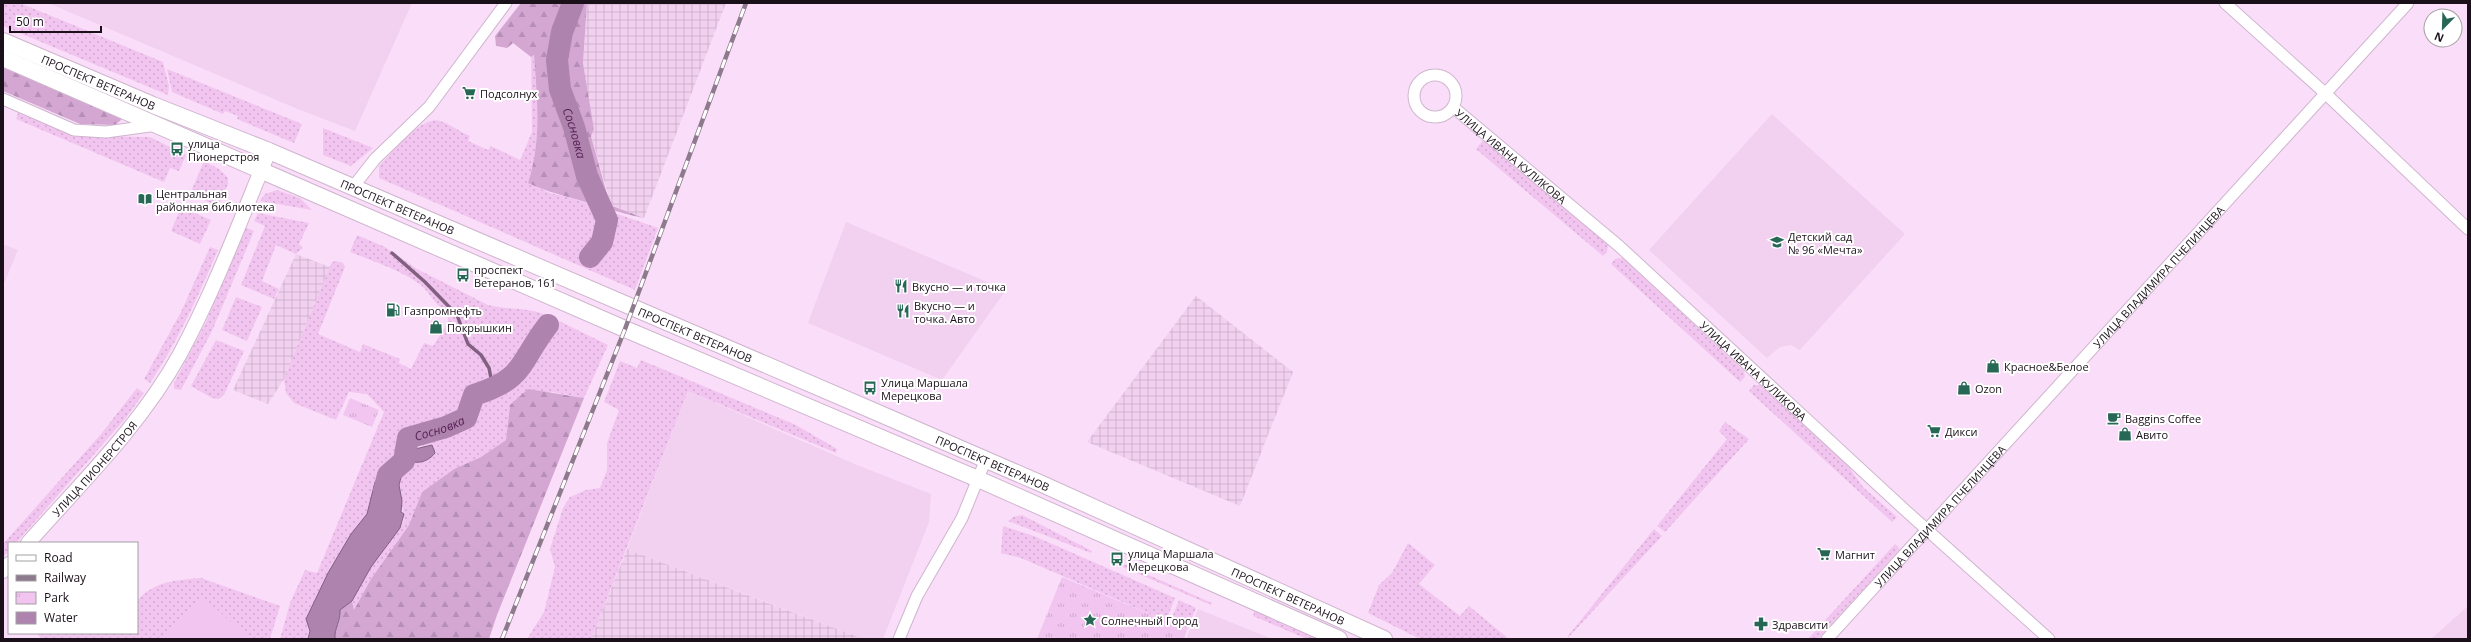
<svg xmlns="http://www.w3.org/2000/svg" width="2471" height="642" viewBox="0 0 2471 642" font-family="'Open Sans',sans-serif">
	<style>
		.built { fill: #f2d0f0 }
		.industrial { fill: url(#industrial-grid) }
		.grass { fill: url(#grass-dots) }
		.forest { fill: url(#forest-firs) }
		.park { fill: url(#park-tufts) }
		.pitch { fill: #f2c5f0 }
		.water { fill: #ae83ad; stroke: #826081 }
		.lines { fill: none; stroke-linecap: round; stroke-linejoin: round }
		.stream { stroke: #826081; stroke-width: 3.5 }
		.river { stroke: #ae83ad; stroke-width: 22 }
		.minor-casing { stroke: #cfb5ce; stroke-width: 13 }
		.tertiary-casing { stroke: #cfb5ce; stroke-width: 16 }
		.secondary-casing { stroke: #cfb5ce; stroke-width: 18 }
		.minor { stroke: #fff; stroke-width: 11 }
		.tertiary { stroke: #fff; stroke-width: 14 }
		.secondary { stroke: #fff; stroke-width: 16 }
		.rail-casing { stroke: #8d7a8c; stroke-width: 4.5 }
		.rail { stroke: #fff; stroke-width: 3; stroke-dasharray: 9; stroke-linecap: butt }
		.labels { text-anchor: middle; dominant-baseline: central; stroke-width: 4; stroke-linejoin: round; paint-order: stroke }
		.street-label { font-size: 11px; fill: #1a1019; stroke: #fff }
		.poi-label { font-size: 11px; fill: #1a1019; stroke: #fff; text-anchor: start }
		.water-label { font-size: 12px; font-style: italic; fill: #562156; stroke: #fff }
	</style>
	<defs>
		<pattern id="industrial-grid" width="8" height="8" patternUnits="userSpaceOnUse"><rect width="8" height="8" fill="#f2d0f0"/><path d="M0 4h8M4 0v8" fill="none" stroke="#cfb2cd"/></pattern>
		<pattern id="grass-dots" width="8" height="8" patternUnits="userSpaceOnUse"><rect width="8" height="8" fill="#f2c5f0"/><path d="M2 2h.1M6 6h.1" fill="none" stroke="#cfa8cd" stroke-width="1.8" stroke-linecap="round"/></pattern>
		<pattern id="forest-firs" width="22" height="20" patternUnits="userSpaceOnUse"><rect width="22" height="20" fill="#d4a7d3"/><path d="M5 1l3.5 6h-7zM16 11l3.5 6h-7z" fill="#b58fb5"/></pattern>
		<pattern id="park-tufts" width="24" height="20" patternUnits="userSpaceOnUse"><rect width="24" height="20" fill="#f2c5f0"/><path d="M3 7l-1-3M5 7V3M7 7l1-3M15 17l-1-3M17 17v-4M19 17l1-3" fill="none" stroke="#cfa8cd"/></pattern>
	</defs>
	<rect width="100%" height="100%" fill="#fadef9"/>
	<g class="built">
		<polygon points="48,3 412,3 355,131 300,110"/>
		<polygon points="1772,114 1905,234 1800,350 1791,345 1780,347 1767,358 1649,250"/>
		<polygon points="846,222 1006,290 942,380 808,323"/>
		<polygon points="3,244 18,250 3,286"/>
		<polygon points="688,391 857,465 931,494 929,522 883,639 864,639 627,549"/>
		<polygon points="2468,606 2468,639 2431,639"/>
		<polygon points="1198,609 1272,639 1186,639"/>
	</g>
	<g class="industrial">
		<polygon points="587,3 726,3 644,218 611,205 591,135 594,129 583,63"/>
		<polygon points="296,254 330,267 284,379 268,404 233,390"/>
		<polygon points="1196,296 1293,372 1240,506 1087,442"/>
		<polygon points="627,549 747,595 864,639 591,639"/>
	</g>
	<g class="grass">
		<polygon points="3,3 20,3 163,62 169,86 168,95 3,26"/>
		<path d="M534,55C537,100 542,139 528,183L550,193L572,198L658,228L635,290L379,178V166C392,153 421,115 440,121C450,124 460,132 470,136L468,141L488,150L491,146L520,160L532,132L531,57Z"/>
		<polygon points="167,69 302,124 294,143 237,119 238,116 225,111 223,114 172,92"/>
		<polygon points="18,113 74,136 150,137 186,155 179,171 170,168 164,182 16,119"/>
		<polygon points="323,128 373,148 351,166 323,155"/>
		<polygon points="1484,139 1608,245 1607,252 1603,256 1476,149"/>
		<polygon points="204,161 219,169 228,178 228,184 218,206 190,194"/>
		<polygon points="277,190 300,198 312,210 260,201 265,194"/>
		<polygon points="181,207 211,220 200,244 171,231"/>
		<polygon points="258,213 309,223 299,244 303,248 296,254 276,245 262,281 279,289 274,299 241,285 265,226 254,221"/>
		<polygon points="245,227 254,231 212,331 181,390 174,389 174,383 206,322"/>
		<path d="M357,235L385,247L417,269L488,305C508,310 527,307 546,315L511,374L493,386L472,394L463,415L429,429L405,434L404,454L391,461L375,482L367,514L351,534L328,573L306,619L310,631L308,638L280,639L290,603L305,570L317,573L384,412L367,394L349,392L336,420L294,403L286,393L284,379L332,262L336,261L343,263L345,267L318,334L360,352L363,344L400,359L399,363L411,369L424,343L433,346L448,323V312C431,303 432,293 418,283C398,269 372,261 350,252Z"/>
		<path d="M210,247L218,250C198,296 178,341 150,383L144,379L181,312Z"/>
		<polygon points="1623,258 1744,371 1745,377 1740,382 1611,264 1615,259"/>
		<polygon points="236,297 262,307 247,341 222,330"/>
		<polygon points="557,320 608,345 584,398 552,392 510,405 506,440 481,457 454,469 422,492 409,525 371,579 354,611 352,601 371,567 400,528 404,520 399,485 405,463 429,460 432,445 422,447 424,440 470,422 478,399 517,385"/>
		<polygon points="216,340 244,351 224,395 219,399 212,398 191,386"/>
		<polygon points="641,360 796,425 837,449 836,453 688,391 591,639 527,639 544,612 555,567 550,549 563,508 570,497 586,490 600,488 607,470 607,443 619,410 604,402 620,361 637,368"/>
		<polygon points="1754,385 1760,385 1846,463 1863,487 1897,517 1892,522 1749,391"/>
		<polygon points="137,388 144,393 125,419 16,543 9,543 9,551 3,557 3,544 101,434"/>
		<polygon points="1725,422 1749,439 1665,532 1657,526 1727,439 1719,431"/>
		<polygon points="1022,515 1092,551 1091,553 1008,521 1013,517"/>
		<polygon points="1003,526 1034,536 1175,598 1166,621 1021,558 1001,553"/>
		<polygon points="1654,529 1662,536 1567,639 1568,636"/>
		<polygon points="1408,543 1435,565 1419,584 1460,616 1469,606 1509,639 1420,639 1368,613 1379,585 1392,573"/>
		<polygon points="1895,544 1900,549 1818,639 1808,639"/>
		<polygon points="1119,562 1212,603 1211,605 1118,565"/>
		<path d="M201,578L280,606L270,639H42L36,633H137V601C154,581 176,580 201,578Z"/>
		<polygon points="1179,600 1196,608 1187,630 1170,623"/>
		<polygon points="1255,610 1321,639 1307,639 1253,616"/>
	</g>
	<g class="forest">
		<path d="M521,3H587L583,63L594,129L591,136L610,205L644,218C618,213 597,205 572,198C557,194 543,190 528,183C542,139 537,100 534,55L531,57L513,43L507,48L496,46L495,36Z"/>
		<polygon points="3,63 121,116 121,120 115,125 80,124 3,91"/>
		<path d="M528,389L584,398L497,615L489,639H335C334,628 342,621 340,610L352,601L354,610L371,579L409,525L422,492L454,469L481,457L506,440L510,405Z"/>
	</g>
	<g class="park">
		<polygon points="350,398 379,410 372,427 343,415"/>
		<polygon points="1062,577 1187,630 1184,639 1037,639"/>
	</g>
	<polygon class="pitch" points="202,596 250,639 164,639"/>
	<g class="water">
		<path d="M406,445L415,449L432,445L435,453C426,464 417,463 404,461L407,452Z"/>
		<path d="M391,461L398,466L405,463L399,485L402,501L401,512L404,514L400,528L371,567L352,601L340,610C341,621 334,628 335,639H308L310,631L306,619L328,573L351,534L367,514L375,482Z"/>
	</g>
	<g class="lines">
		<polyline class="stream" points="392,253 425,282 457,315 468,344 481,355 489,368 493,388"/>
		<g class="river">
			<path id="s1" d="M573,3L562,32L557,60L560,89L574,127L587,176L607,220L602,242L590,257"/>
			<path id="s2" d="M384,491L388,475L404,461L408,438L446,427L466,418L474,395C526,379 519,362 548,325"/>
		</g>
		<g class="minor-casing">
			<g id="minor">
				<polyline points="2225,3 2326,94 2468,229"/>
				<circle cx="1435" cy="96" r="21"/>
				<polyline points="3,99 74,130 106,132 157,125"/>
				<path id="s3" d="M1453,107L1619,246L1906,511L2049,639"/>
				<polyline points="353,187 375,159 429,107 506,3"/>
				<polyline points="899,639 917,596 962,518 986,459"/>
				<path id="s4" d="M1827,639L2408,3"/>
			</g>
		</g>
		<g class="tertiary-casing">
			<g id="tertiary">
				<path id="s5" d="M28,543C81,483 141,425 180,354C215,289 241,219 269,151"/>
				<polyline points="3,571 9,564"/>
			</g>
		</g>
		<g class="secondary-casing">
			<g id="secondary">
				<path id="s6" d="M3,41L153,105L269,151L869,409L1042,484L1384,639"/>
				<polyline points="3,58 625,329 978,479 1339,639"/>
			</g>
		</g>
		<use href="#minor" class="minor"/>
		<use href="#tertiary" class="tertiary"/>
		<use href="#secondary" class="secondary"/>
		<g class="rail-casing">
			<polyline id="rail" points="502,639 625,329 746,3"/>
		</g>
		<use href="#rail" class="rail"/>
	</g>
	<defs>
		<g id="supermarket-bare" transform="scale(1.08)"><path d="M-6-5.5h2.5l.6 2H6L4.5 2H-2.5L-4.4-4H-6ZM-1.5 3.2a1.3 1.3 0 1 0 .1 0ZM3 3.2a1.3 1.3 0 1 0 .1 0Z" fill="#276756" stroke="#fff" stroke-width="2.5" paint-order="stroke"/></g>
		<g id="bus-bare" transform="scale(1.08)"><path d="M-5-6H5V4H4V6H2V4H-2V6H-4V4H-5ZM-3.5-4V0h7V-4ZM-3.5 1.2v1.5H-2V1.2ZM2 1.2v1.5H3.5V1.2Z" fill="#276756" stroke="#fff" stroke-width="2.5" paint-order="stroke"/></g>
		<g id="library-bare" transform="scale(1.08)"><path d="M-6-4Q-3-5.5-.7-3.5V5Q-3 3-6 4ZM6-4Q3-5.5 .7-3.5V5Q3 3 6 4Z" fill="#276756" stroke="#fff" stroke-width="2.5" paint-order="stroke"/></g>
		<g id="school-bare" transform="scale(1.08)"><path d="M0-5L7-2L0 1L-7-2ZM-4 1L0 2.5L4 1V4Q0 6-4 4Z" fill="#276756" stroke="#fff" stroke-width="2.5" paint-order="stroke"/></g>
		<g id="restaurant-bare" transform="scale(1.08)"><path d="M-5-6h1v4h1v-4h1v4h1v-4h1v5L-1.5 .5V6h-2V.5L-5-1ZM5-6V6H3V1.5H1.5Q1.5-4 5-6Z" fill="#276756" stroke="#fff" stroke-width="2.5" paint-order="stroke"/></g>
		<g id="fuel-bare" transform="scale(1.08)"><path d="M-5.5-6h7V0h2V4h1.3V-2.5L3-4.5l.8-.8L6-3V5H2.5V1h-1V6h-7ZM-4.2-4.7v3.2H.2V-4.7Z" fill="#276756" stroke="#fff" stroke-width="2.5" paint-order="stroke"/></g>
		<g id="shop-bare" transform="scale(1.08)"><path d="M-5-2.5h2.3a2.7 3.5 0 0 1 5.4 0H5L5.5 6h-11ZM-1.5-2.5h3a1.5 2.3 0 0 0-3 0Z" fill="#276756" stroke="#fff" stroke-width="2.5" paint-order="stroke"/></g>
		<g id="cafe-bare" transform="scale(1.08)"><path d="M-5.5-4.5H6V0H3Q3 3.5 0 3.5H-2.5Q-5.5 3.5-5.5 0ZM3-3.2v2h1.7v-2ZM-6 4.5H4V6H-6Z" fill="#276756" stroke="#fff" stroke-width="2.5" paint-order="stroke"/></g>
		<g id="sight-bare" transform="scale(1.08)"><path d="M0-6L1.8-2.2L6-1.7L2.9 1.2L3.7 5.4L0 3.3L-3.7 5.4L-2.9 1.2L-6-1.7L-1.8-2.2Z" fill="#276756" stroke="#fff" stroke-width="2.5" paint-order="stroke"/></g>
		<g id="pharmacy-bare" transform="scale(1.08)"><path d="M-2-6h4v4h4v4h-4v4h-4v-4h-4v-4h4Z" fill="#276756" stroke="#fff" stroke-width="2.5" paint-order="stroke"/></g>
	</defs>
	<g fill-rule="evenodd">
		<use href="#supermarket-bare" x="469" y="93"/>
		<use href="#bus-bare" x="177" y="149"/>
		<use href="#library-bare" x="145" y="199"/>
		<use href="#school-bare" x="1777" y="242"/>
		<use href="#bus-bare" x="463" y="275"/>
		<use href="#restaurant-bare" x="901" y="286"/>
		<use href="#fuel-bare" x="393" y="310"/>
		<use href="#restaurant-bare" x="903" y="311"/>
		<use href="#shop-bare" x="436" y="327"/>
		<use href="#shop-bare" x="1993" y="366"/>
		<use href="#bus-bare" x="870" y="388"/>
		<use href="#shop-bare" x="1964" y="388"/>
		<use href="#cafe-bare" x="2114" y="418"/>
		<use href="#supermarket-bare" x="1934" y="431"/>
		<use href="#shop-bare" x="2125" y="434"/>
		<use href="#supermarket-bare" x="1824" y="554"/>
		<use href="#bus-bare" x="1117" y="559"/>
		<use href="#sight-bare" x="1090" y="620"/>
		<use href="#pharmacy-bare" x="1761" y="624"/>
	</g>
	<g class="labels">
		<g class="street-label">
			<text stroke="none"><textPath href="#s6" startOffset="104">ПРОСПЕКТ ВЕТЕРАНОВ</textPath></text>
			<text stroke="none"><textPath href="#s3" startOffset="76">УЛИЦА ИВАНА КУЛИКОВА</textPath></text>
			<text stroke="none"><textPath href="#s6" startOffset="428">ПРОСПЕКТ ВЕТЕРАНОВ</textPath></text>
			<text stroke="none"><textPath href="#s4" startOffset="491">УЛИЦА ВЛАДИМИРА ПЧЕЛИНЦЕВА</textPath></text>
			<text stroke="none"><textPath href="#s6" startOffset="752">ПРОСПЕКТ ВЕТЕРАНОВ</textPath></text>
			<text stroke="none"><textPath href="#s3" startOffset="400">УЛИЦА ИВАНА КУЛИКОВА</textPath></text>
			<text stroke="none"><textPath href="#s6" startOffset="1076">ПРОСПЕКТ ВЕТЕРАНОВ</textPath></text>
			<text stroke="none"><textPath href="#s5" startOffset="100">УЛИЦА ПИОНЕРСТРОЯ</textPath></text>
			<text stroke="none"><textPath href="#s4" startOffset="167">УЛИЦА ВЛАДИМИРА ПЧЕЛИНЦЕВА</textPath></text>
			<text stroke="none"><textPath href="#s6" startOffset="1400">ПРОСПЕКТ ВЕТЕРАНОВ</textPath></text>
		</g>
		<g class="poi-label">
			<text x="480" y="93">Подсолнух</text>
			<text x="188" y="143">улица<tspan x="188" dy="13">Пионерстроя</tspan></text>
			<text x="156" y="193">Центральная<tspan x="156" dy="13">районная библиотека</tspan></text>
			<text x="1788" y="236">Детский сад<tspan x="1788" dy="13">№ 96 «Мечта»</tspan></text>
			<text x="474" y="269">проспект<tspan x="474" dy="13">Ветеранов, 161</tspan></text>
			<text x="912" y="286">Вкусно — и точка</text>
			<text x="914" y="305">Вкусно — и<tspan x="914" dy="13">точка. Авто</tspan></text>
			<text x="404" y="310">Газпромнефть</text>
			<text x="447" y="327">Покрышкин</text>
			<text x="2004" y="366">Красное&amp;Белое</text>
			<text x="881" y="382">Улица Маршала<tspan x="881" dy="13">Мерецкова</tspan></text>
			<text x="1975" y="388">Ozon</text>
			<text x="2125" y="418">Baggins Coffee</text>
			<text x="1945" y="431">Дикси</text>
			<text x="2136" y="434">Авито</text>
			<text x="1128" y="553">улица Маршала<tspan x="1128" dy="13">Мерецкова</tspan></text>
			<text x="1835" y="554">Магнит</text>
			<text x="1101" y="620">Солнечный Город</text>
			<text x="1772" y="624">Здравсити</text>
		</g>
		<g class="water-label">
			<text stroke="none"><textPath href="#s1" startOffset="135">Сосновка</textPath></text>
			<text stroke="none"><textPath href="#s2" startOffset="94">Сосновка</textPath></text>
		</g>
	</g>
	<rect width="2471" height="642" fill="none" stroke="#1a1019" stroke-width="8"/>
	<rect x="8" y="542" width="130" height="92" fill="#ffffff" stroke="#a39fa3"/>
	<rect x="16" y="555" width="20" height="6" fill="#ffffff" stroke="#a39fa3"/>
	<text x="44" y="562" font-size="12" fill="#1a1019">Road</text>
	<rect x="16" y="575" width="20" height="6" fill="#8d7a8c" stroke="#a39fa3"/>
	<text x="44" y="582" font-size="12" fill="#1a1019">Railway</text>
	<rect x="16" y="592" width="20" height="12" fill="url(#park-tufts)" stroke="#a39fa3"/>
	<text x="44" y="602" font-size="12" fill="#1a1019">Park</text>
	<rect x="16" y="612" width="20" height="12" fill="#ae83ad" stroke="#a39fa3"/>
	<text x="44" y="622" font-size="12" fill="#1a1019">Water</text>
	<g transform="translate(2443 28) rotate(203)"><circle r="19" fill="#ffffff" stroke="#a39fa3"/>
	<path d="M0-3L7 15L0 10L-7 15Z" fill="#276756"/>
	<text y="-6" font-size="11" font-weight="bold" text-anchor="middle" fill="#1a1019">N</text>
	</g>
	<path d="M10 26v6h91v-6" fill="none" stroke="#1a1019" stroke-width="2"/>
	<text x="16" y="26" font-size="12" fill="#1a1019" stroke="#ffffff" stroke-width="3" paint-order="stroke">50 m</text>
</svg>
